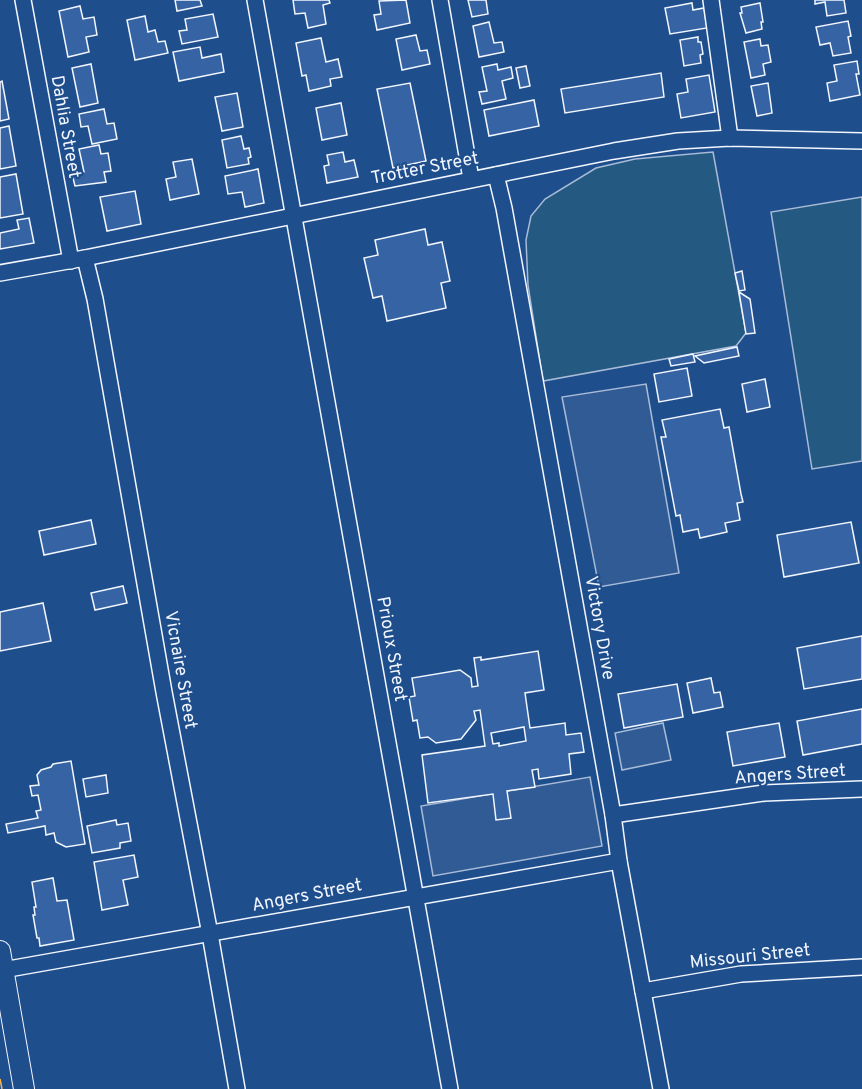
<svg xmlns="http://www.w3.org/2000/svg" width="862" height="1089" viewBox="0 0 862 1089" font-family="Overpass,sans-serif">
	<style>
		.green { fill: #245a82; stroke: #a8bbd7; stroke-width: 1.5 }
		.parking { fill: #305b95; stroke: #a8bbd7; stroke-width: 1.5 }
		.building { fill: #3563a3; stroke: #f2f6ff; stroke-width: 1.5; fill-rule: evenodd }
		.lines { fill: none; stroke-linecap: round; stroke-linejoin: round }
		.minor-casing { stroke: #f2f6ff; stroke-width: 18 }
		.major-casing { stroke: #f2f6ff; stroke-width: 22 }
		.minor { stroke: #1f4e8c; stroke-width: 15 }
		.major { stroke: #1f4e8c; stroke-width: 20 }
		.power { stroke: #ffb74d; stroke-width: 1.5; stroke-dasharray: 21 4.5 3 4.5; stroke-linecap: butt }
		.labels { text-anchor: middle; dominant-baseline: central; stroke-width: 4.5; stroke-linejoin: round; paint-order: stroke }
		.street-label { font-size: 18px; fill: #f2f6ff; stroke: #1f4e8c }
	</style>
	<rect width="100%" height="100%" fill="#1f4e8c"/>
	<g class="green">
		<polygon points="713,152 746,333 736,346 543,381 528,285 526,240 531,216 545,199 596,168 635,159"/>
		<polygon points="862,197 862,461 812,469 771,212"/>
	</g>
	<g class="parking">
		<polygon points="646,384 679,573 599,587 562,397"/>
		<polygon points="663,723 671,760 622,770 615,733"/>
		<polygon points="590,777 602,846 433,876 421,806"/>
	</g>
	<g class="building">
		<polygon points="175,0 200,0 202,6 177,11"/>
		<polygon points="293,0 329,0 330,3 323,5 326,24 308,28 305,13 295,14"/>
		<polygon points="406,0 410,23 377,30 374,15 381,14 379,1"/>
		<polygon points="468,0 486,0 488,14 472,17"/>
		<polygon points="815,0 844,0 846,13 827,16 825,2 815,4"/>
		<polygon points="692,3 693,10 704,8 707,28 670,34 665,8"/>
		<polygon points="760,3 763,22 761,22 762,29 746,33 740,13 742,13 741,7"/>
		<polygon points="80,6 83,19 94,17 97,35 86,37 89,52 68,57 59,11"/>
		<polygon points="213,14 218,37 182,44 179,31 187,30 185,19"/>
		<polygon points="145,16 148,32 155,30 158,42 165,41 168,53 135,60 127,20"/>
		<polygon points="848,21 851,36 848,37 851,53 833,56 830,43 820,45 816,27"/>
		<polygon points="489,22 494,43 502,42 504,52 479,57 473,26"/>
		<polygon points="416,35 420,51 427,50 430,64 402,70 396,39"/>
		<polygon points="698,37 698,42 701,42 703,54 700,55 701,63 684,66 680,40"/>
		<polygon points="321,38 326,62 338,59 342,77 330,79 331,86 309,91 306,75 302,76 296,43"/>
		<polygon points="760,39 761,46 768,45 771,62 763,64 765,75 751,78 744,42"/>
		<polygon points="200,47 202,58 221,54 224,72 179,81 173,52"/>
		<polygon points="857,61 859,74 856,74 860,95 830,101 827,83 837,81 834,65"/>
		<polygon points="91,64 98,103 80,107 72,68"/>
		<polygon points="497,64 498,70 511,67 513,78 502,81 506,99 482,104 479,92 487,91 482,67"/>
		<polygon points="526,66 530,86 520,88 516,68"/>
		<polygon points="661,73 664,97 565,113 561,89"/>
		<polygon points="709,75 715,112 681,118 677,94 688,92 686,79"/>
		<polygon points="2,81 9,119 0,121 0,82"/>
		<polygon points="410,83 426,161 393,168 377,89"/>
		<polygon points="768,83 772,113 757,116 751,86"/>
		<polygon points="237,93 243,127 222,131 215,97"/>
		<polygon points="534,100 539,126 489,136 484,110"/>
		<polygon points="341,103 347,135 322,140 316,108"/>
		<polygon points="104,109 107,124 114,123 117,139 92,144 88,126 81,127 79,114"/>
		<polygon points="9,126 16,166 0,169 0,128"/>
		<polygon points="241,136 244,149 249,148 251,157 248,158 249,164 227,168 222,140"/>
		<polygon points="99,145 101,154 108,153 111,171 104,172 106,182 75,186 72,174 84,172 79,149"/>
		<polygon points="343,152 345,162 354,160 358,177 327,183 324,166 329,165 327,155"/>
		<polygon points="192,159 199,194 170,200 166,179 176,177 173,162"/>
		<polygon points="258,169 264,203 245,207 242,192 228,194 225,176"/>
		<polygon points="16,174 23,214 0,218 0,177"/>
		<polygon points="135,191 141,224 107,231 100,197"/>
		<polygon points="29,218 34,243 0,249 0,233 19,229 17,220"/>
		<polygon points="425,229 428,245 442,242 450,281 441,283 446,308 387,321 382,296 373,298 364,258 378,255 375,240"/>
		<polygon points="742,271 745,290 739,291 735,273"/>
		<polygon points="739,292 750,299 755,333 746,334"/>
		<polygon points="737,347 739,356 704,363 695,356"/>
		<polygon points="693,354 695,362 671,366 669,359"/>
		<polygon points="687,368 692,396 659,402 654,374"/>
		<polygon points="765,379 770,407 747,412 742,384"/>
		<polygon points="720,409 724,428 729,427 741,494 743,502 737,503 740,520 725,523 727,532 700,538 698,529 683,532 680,515 676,516 661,437 666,437 662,420"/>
		<polygon points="91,520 96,544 44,555 39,531"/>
		<polygon points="851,522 859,563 784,577 777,535"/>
		<polygon points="123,586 127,603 95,610 91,593"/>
		<polygon points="43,603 51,641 0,651 0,612"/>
		<polygon points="862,636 862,679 804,689 797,648"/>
		<path d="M538,651L544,690L525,693L530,728L565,723L566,735L581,733L584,752L569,754L571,774L539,779L538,769L532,770L535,787L507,791L511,818L496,820L493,794L428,803L422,755L485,746L480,710L474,711L476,720L461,739L436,743L428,737L420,738L417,720L413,721L409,697L415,696L412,678L460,670L471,678L472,687L478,686L474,658L481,657V660ZM524,727L526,741L499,746V743L493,744L491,733Z"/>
		<polygon points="711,678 714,693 720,692 723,707 693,713 687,683"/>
		<polygon points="677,684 683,717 624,728 618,694"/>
		<polygon points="862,709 862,744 803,755 797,721"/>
		<polygon points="779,723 785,757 733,766 727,732"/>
		<polygon points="71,761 85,844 66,847 56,842 54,833 46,835 45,826 8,833 6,824 38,818 36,811 41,810 38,795 32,796 30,786 39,785 37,775 41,770 51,767 53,764"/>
		<polygon points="106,775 108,793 86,797 83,779"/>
		<polygon points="116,820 117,825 128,823 131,841 120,843 120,848 92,853 87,826"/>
		<polygon points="134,855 138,877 123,880 128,905 102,910 94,862"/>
		<polygon points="53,878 57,901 67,900 74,940 40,946 39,938 37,938 33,915 35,915 34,907 36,907 32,882"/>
	</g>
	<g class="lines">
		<g class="minor-casing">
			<g id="minor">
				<polyline points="23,0 71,261"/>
				<polyline points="255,0 450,1089"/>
				<polyline points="440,0 471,179"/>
				<polyline points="711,0 730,138"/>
				<polyline points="496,175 504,208 613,815 619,861 661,1089"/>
				<polyline points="85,258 95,299 164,692 210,934 237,1089"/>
				<polyline points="0,273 85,258 614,151 678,141 730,138 862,141"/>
				<polyline points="613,815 764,793 862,789"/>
				<polyline points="3,970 619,861"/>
				<polyline points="643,991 741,974 862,967"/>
			</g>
		</g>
		<g class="major-casing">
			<polyline id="major" points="0,951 24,1089"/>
		</g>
		<use href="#minor" class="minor"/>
		<use href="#major" class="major"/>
		<polyline class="power" points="0,1079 2,1089"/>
	</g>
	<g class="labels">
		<g class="street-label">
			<text transform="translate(65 127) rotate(80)">Dahlia Street</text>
			<text transform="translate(425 169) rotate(-11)">Trotter Street</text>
			<text transform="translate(599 628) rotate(80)">Victory Drive</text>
			<text transform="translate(391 649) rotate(80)">Prioux Street</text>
			<text transform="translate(180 670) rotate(80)">Vicnaire Street</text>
			<text transform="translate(790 775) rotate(-4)">Angers Street</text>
			<text transform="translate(307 896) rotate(-11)">Angers Street</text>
			<text transform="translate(750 957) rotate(-6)">Missouri Street</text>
		</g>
	</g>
</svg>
